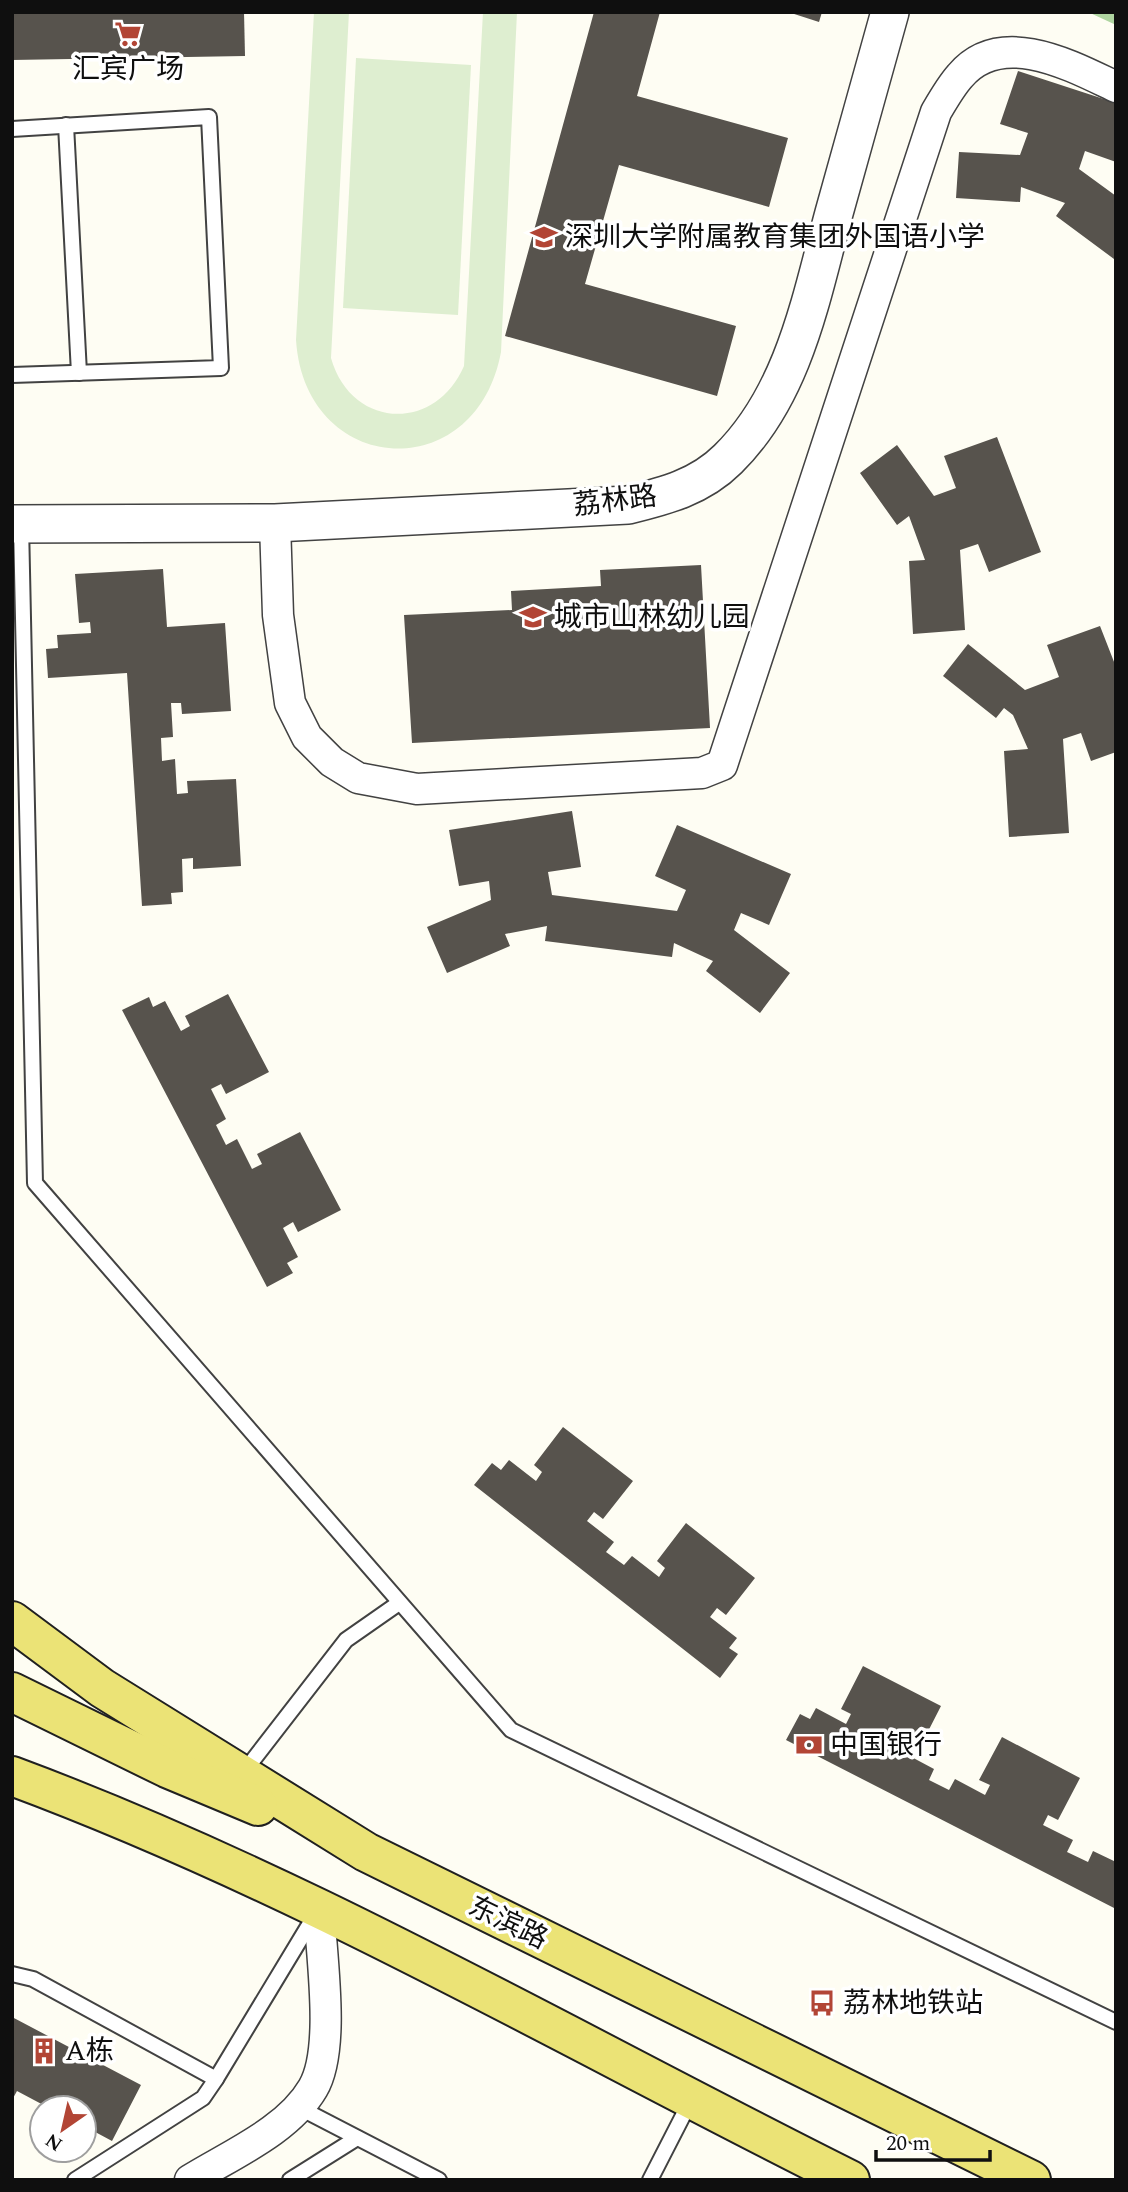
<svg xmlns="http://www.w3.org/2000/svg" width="1128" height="2192" viewBox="0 0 1128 2192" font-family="Spectral,'Noto Sans SC',serif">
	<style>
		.forest { fill: #afd5a0 }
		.pitch { fill: #deeed0 }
		.building { fill: #57534d }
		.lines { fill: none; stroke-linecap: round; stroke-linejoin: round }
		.service-casing { stroke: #424242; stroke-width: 18 }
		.minor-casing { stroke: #424242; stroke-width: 33 }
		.tertiary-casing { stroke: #424242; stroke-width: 40 }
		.primary-casing { stroke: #202020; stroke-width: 42 }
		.service { stroke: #fff; stroke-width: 14 }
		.minor { stroke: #fff; stroke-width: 30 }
		.tertiary { stroke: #fff; stroke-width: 37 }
		.primary { stroke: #ebe376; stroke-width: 38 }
		.labels { text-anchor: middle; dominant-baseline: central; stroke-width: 7; stroke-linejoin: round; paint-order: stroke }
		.poi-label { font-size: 28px; fill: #0f0f0f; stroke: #fff; text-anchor: start }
		.street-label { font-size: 28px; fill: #0f0f0f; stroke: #fff }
	</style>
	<rect width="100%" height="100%" fill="#fefdf3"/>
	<polygon class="forest" points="1088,12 1116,12 1116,25"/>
	<g class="pitch">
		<path d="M314,12H349L331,358C351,429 435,433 464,366L483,12H517L501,352C476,488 305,477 296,340Z"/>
		<polygon points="356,58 471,65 458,315 343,308"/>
	</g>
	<g class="building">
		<polygon points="12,12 244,12 245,56 12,60"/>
		<polygon points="594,12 660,12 637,96 788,138 769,207 619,165 585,284 736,326 717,396 505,336"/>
		<polygon points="788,12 822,12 819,22"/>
		<polygon points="1018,71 1116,103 1116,162 1085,151 1079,169 1116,196 1114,259 1056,216 1065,203 1021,187 1020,202 956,198 959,152 1020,155 1028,133 1000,124"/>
		<polygon points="997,437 1041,552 989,572 978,544 960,550 965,630 913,634 909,561 925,560 909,516 897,525 860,473 897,445 934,496 956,488 944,456"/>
		<polygon points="701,565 710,728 412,743 404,615 512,610 511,591 601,586 600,570"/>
		<polygon points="163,569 167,627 225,623 231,711 182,714 181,703 171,703 173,737 161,738 162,761 175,759 177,794 188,793 187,781 236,779 241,866 193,869 193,858 182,859 183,892 171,893 172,904 142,906 127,673 48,678 46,649 58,648 57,635 91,633 90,622 79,623 75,574"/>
		<polygon points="1100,626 1116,667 1116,752 1091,761 1081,733 1063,739 1069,833 1009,837 1004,751 1028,749 1013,715 1004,708 996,718 943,676 968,644 1025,690 1059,677 1047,645"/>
		<polygon points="572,811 581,867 548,872 552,895 677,911 686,890 655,876 677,825 791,874 769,925 741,913 734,930 790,973 760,1013 706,971 713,961 674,943 672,957 545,941 547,926 505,934 510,946 447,973 427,927 491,900 489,881 459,886 449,830"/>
		<polygon points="228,994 269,1072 226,1094 221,1084 211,1089 226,1119 216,1125 226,1145 237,1139 252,1169 262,1164 257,1154 300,1132 341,1210 298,1232 293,1222 283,1228 298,1257 287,1263 293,1273 267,1287 122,1010 149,997 153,1007 165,1001 181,1031 190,1026 185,1016"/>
		<polygon points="563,1427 633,1481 603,1519 594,1512 587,1521 614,1542 606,1552 624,1565 632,1556 659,1577 665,1568 657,1561 686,1523 755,1578 726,1615 717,1608 710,1617 737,1638 729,1648 738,1654 720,1678 474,1485 492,1463 501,1470 509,1460 536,1481 542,1472 534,1465"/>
		<polygon points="863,1666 941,1706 919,1749 909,1744 904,1753 934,1769 929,1780 949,1790 955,1779 985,1795 990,1785 979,1780 1002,1737 1080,1778 1058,1820 1048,1815 1043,1825 1073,1840 1067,1852 1088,1862 1093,1851 1116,1862 1116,1909 786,1740 800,1714 810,1719 816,1708 846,1724 851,1714 841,1709"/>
		<polygon points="12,2017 141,2085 112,2141 84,2126 84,2108 49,2108 17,2091 12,2100"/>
	</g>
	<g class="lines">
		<g class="service-casing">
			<g id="service">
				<polyline points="66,125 79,373"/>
				<polyline points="12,129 209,117 221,368 12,375"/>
				<polyline points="21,524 35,1183 511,1730 1116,2022"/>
				<polyline points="243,1773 346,1640 399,1603"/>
				<polyline points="12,1974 33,1979 216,2079 203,2098 75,2180"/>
				<polyline points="216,2079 315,1915"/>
				<polyline points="298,2107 439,2180"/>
				<polyline points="290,2180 357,2138"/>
				<polyline points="650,2180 690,2102"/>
			</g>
		</g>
		<g class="minor-casing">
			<g id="minor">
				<path d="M275,523L278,615L290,703L307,737L332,762L358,778L417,789L702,773L722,765L936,112C943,100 951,86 960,76C1001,27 1072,66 1116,87"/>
				<path d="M190,2180C230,2155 288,2131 313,2088C336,2049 321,1955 319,1908"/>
			</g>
		</g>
		<g class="tertiary-casing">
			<path id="tertiary" d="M12,524L275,523L628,505C665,496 700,487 728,459C794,394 811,298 834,213C853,146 871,79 890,12"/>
		</g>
		<g class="primary-casing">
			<g id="primary">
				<polyline points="12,1621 102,1688 366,1852 1031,2180"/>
				<polyline points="12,1692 167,1768 258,1806"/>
				<path d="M12,1776C303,1884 573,2042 850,2180"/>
			</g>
		</g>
		<use href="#service" class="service"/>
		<use href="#minor" class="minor"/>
		<use href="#tertiary" class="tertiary"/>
		<use href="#primary" class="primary"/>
	</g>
	<defs>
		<g id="supermarket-bare" transform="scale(2.1)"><path d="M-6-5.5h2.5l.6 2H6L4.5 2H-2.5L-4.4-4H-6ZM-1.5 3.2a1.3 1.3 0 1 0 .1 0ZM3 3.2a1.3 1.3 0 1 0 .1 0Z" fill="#b24535" stroke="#fff" stroke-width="2.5" paint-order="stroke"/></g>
		<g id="school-bare" transform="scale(2.1)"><path d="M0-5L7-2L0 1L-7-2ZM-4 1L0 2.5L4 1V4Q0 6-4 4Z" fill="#b24535" stroke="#fff" stroke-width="2.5" paint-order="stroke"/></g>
		<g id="bank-bare" transform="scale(2.1)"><path d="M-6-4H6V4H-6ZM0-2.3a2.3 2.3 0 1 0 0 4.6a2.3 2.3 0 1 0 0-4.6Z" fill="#b24535" stroke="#fff" stroke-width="2.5" paint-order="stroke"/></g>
		<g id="bus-bare" transform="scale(2.1)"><path d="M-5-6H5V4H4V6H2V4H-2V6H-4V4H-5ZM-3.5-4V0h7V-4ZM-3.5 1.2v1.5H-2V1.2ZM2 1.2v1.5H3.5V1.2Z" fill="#b24535" stroke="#fff" stroke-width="2.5" paint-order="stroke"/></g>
		<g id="building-bare" transform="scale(2.1)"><path d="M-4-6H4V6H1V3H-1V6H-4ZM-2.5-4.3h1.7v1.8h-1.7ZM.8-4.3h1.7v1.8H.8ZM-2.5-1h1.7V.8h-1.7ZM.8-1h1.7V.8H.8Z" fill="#b24535" stroke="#fff" stroke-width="2.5" paint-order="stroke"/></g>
	</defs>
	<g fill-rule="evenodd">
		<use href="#supermarket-bare" x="128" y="34"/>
		<use href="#school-bare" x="544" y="237"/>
		<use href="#school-bare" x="533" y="617"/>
		<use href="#bank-bare" x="809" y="1745"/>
		<use href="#bus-bare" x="822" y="2003"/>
		<use href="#building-bare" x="44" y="2051"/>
	</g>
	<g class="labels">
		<g class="poi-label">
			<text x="128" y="69" text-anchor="middle">汇宾广场</text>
			<text x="565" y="237">深圳大学附属教育集团外国语小学</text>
			<text x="554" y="617">城市山林幼儿园</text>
			<text x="830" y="1745">中国银行</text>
			<text x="843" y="2003">荔林地铁站</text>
			<text x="65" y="2051">A栋</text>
		</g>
		<g class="street-label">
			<text transform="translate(615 501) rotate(-7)">荔林路</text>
			<text transform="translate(508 1923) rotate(26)">东滨路</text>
		</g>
	</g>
	<rect width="1128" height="2192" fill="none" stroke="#0f0f0f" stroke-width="28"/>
	<g transform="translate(63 2129) rotate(214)"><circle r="33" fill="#ffffff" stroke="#9f9f9f" stroke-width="2"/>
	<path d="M0-5L12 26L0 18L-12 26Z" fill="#b24535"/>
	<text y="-10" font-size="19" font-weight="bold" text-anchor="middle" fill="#0f0f0f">N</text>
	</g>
	<path d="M876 2150v10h114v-10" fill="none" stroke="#0f0f0f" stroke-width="3.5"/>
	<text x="886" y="2150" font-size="21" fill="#0f0f0f" stroke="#ffffff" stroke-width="5" paint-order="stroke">20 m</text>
</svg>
